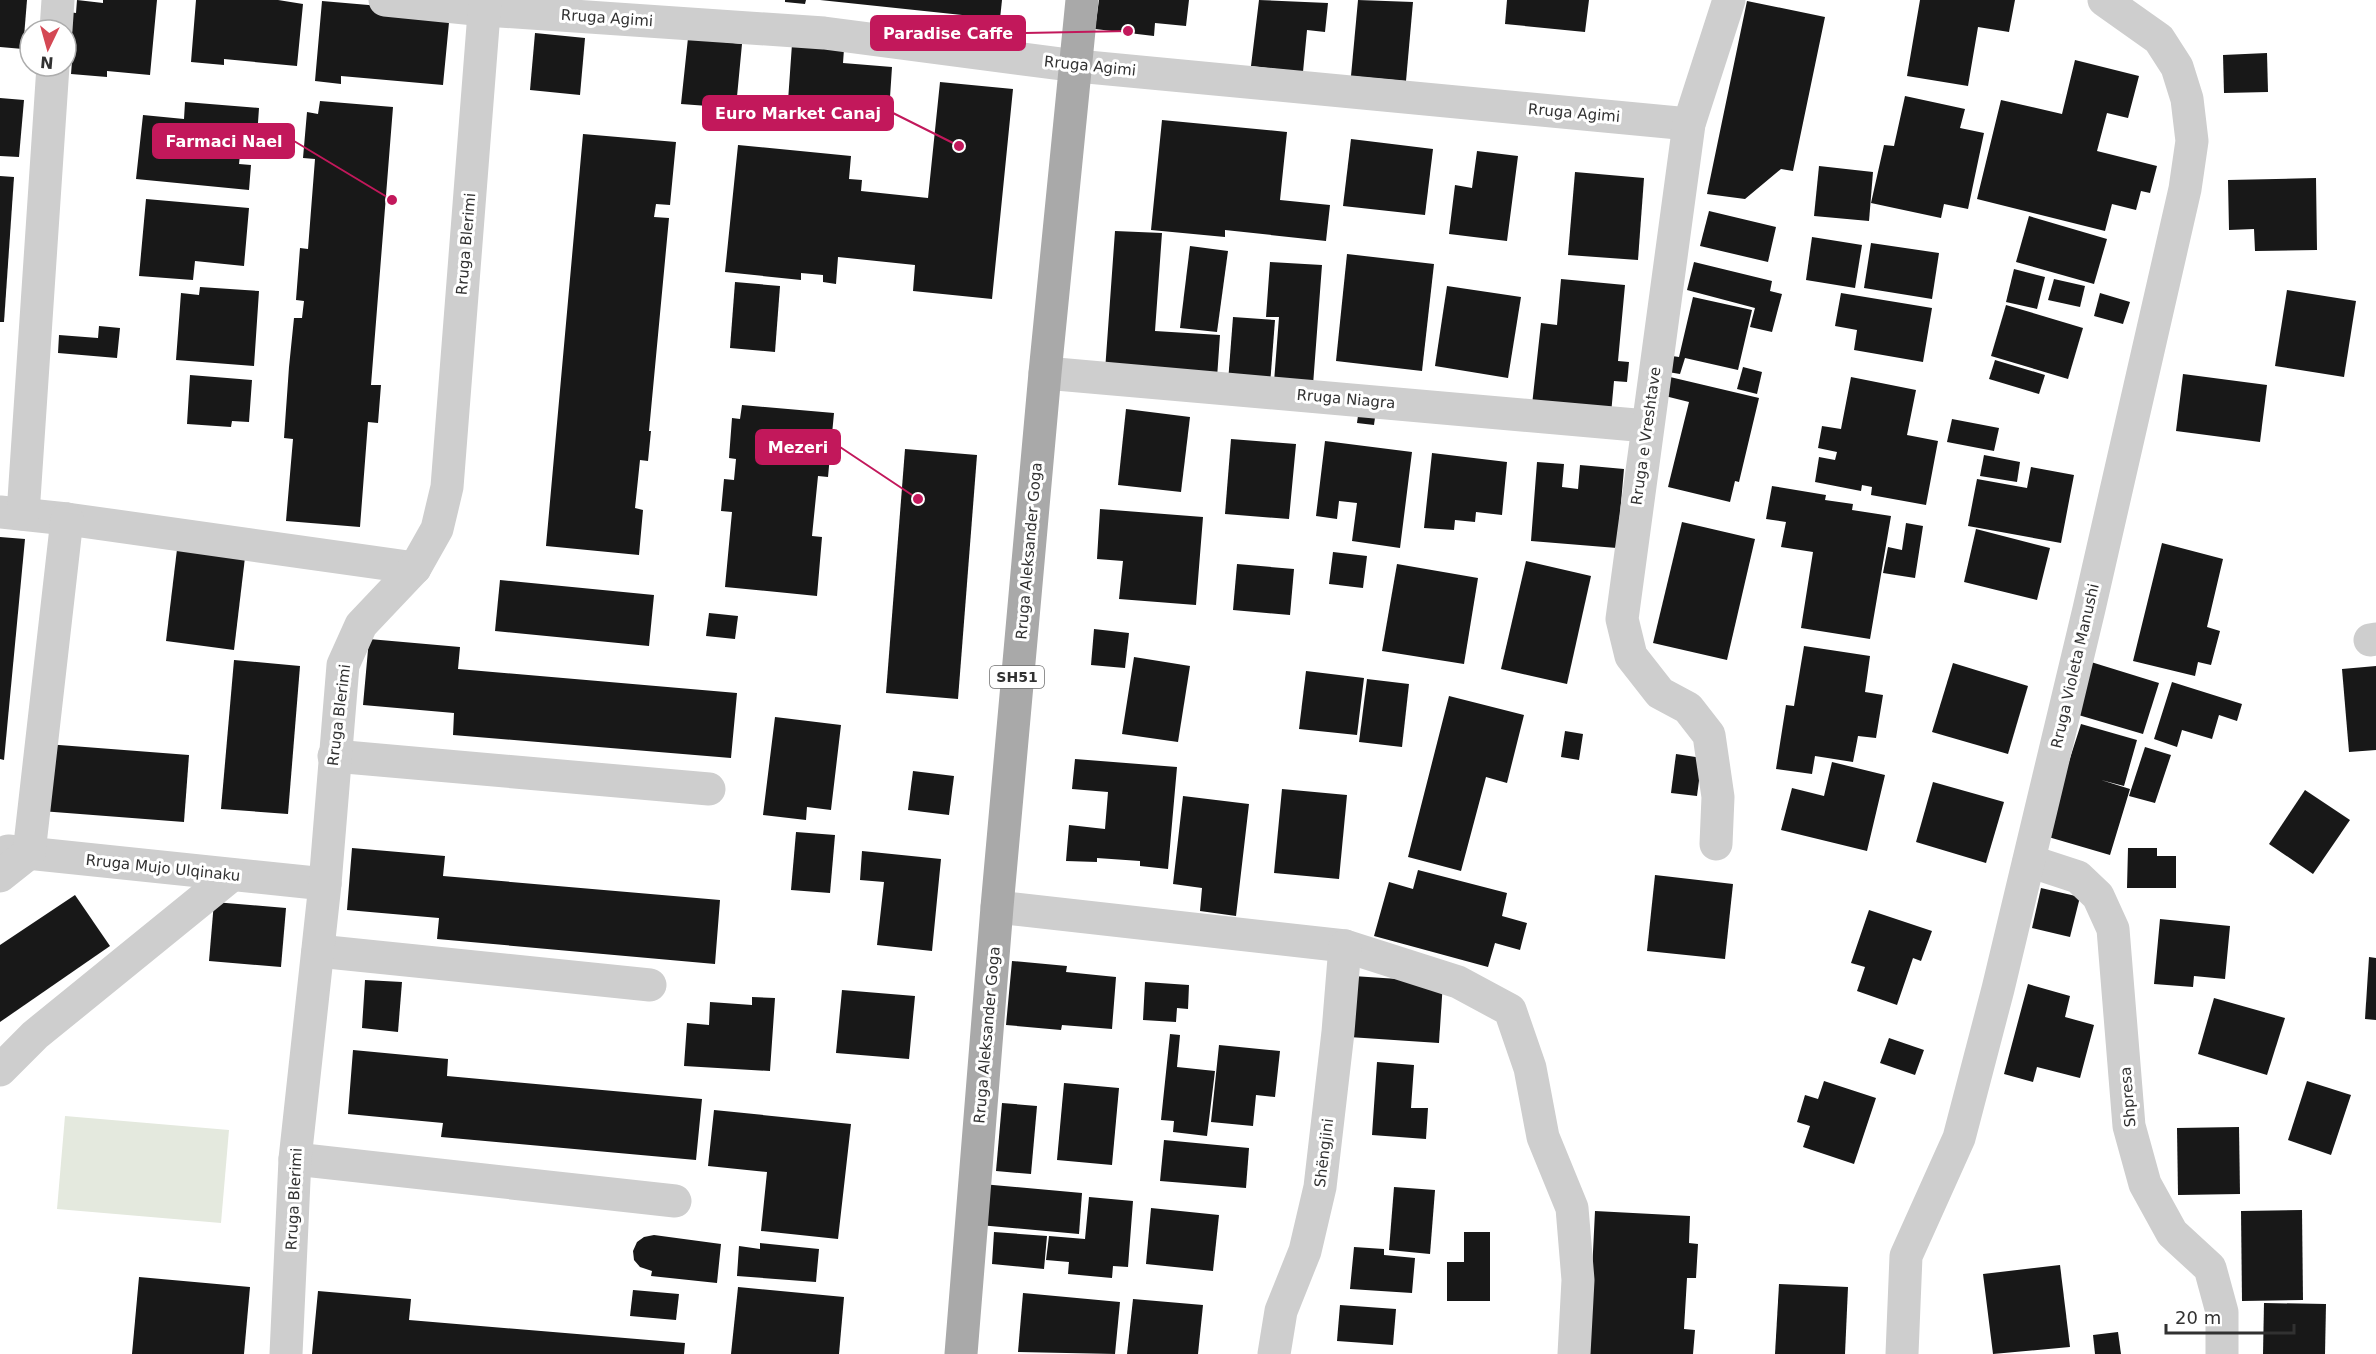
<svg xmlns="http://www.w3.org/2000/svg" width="2376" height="1354" viewBox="0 0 2376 1354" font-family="'DejaVu Sans',sans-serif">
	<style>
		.green { fill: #e4e9de }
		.building { fill: #181818 }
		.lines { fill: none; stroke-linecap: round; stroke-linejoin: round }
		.minor { stroke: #cecece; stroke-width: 33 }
		.major { stroke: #a9a9a9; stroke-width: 33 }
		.labels { text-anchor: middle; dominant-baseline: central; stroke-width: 6; stroke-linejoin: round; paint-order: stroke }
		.shield { fill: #fff; stroke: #6f6f6f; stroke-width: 1.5 }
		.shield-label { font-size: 14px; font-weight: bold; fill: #313131 }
		.street-label { font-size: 15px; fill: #313131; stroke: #fff }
		.leader { fill: none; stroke: #c2185b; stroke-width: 2 }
		.callout-dot { fill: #c2185b; stroke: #fff; stroke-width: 2 }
		.callout { fill: #c2185b; stroke: #c2185b; stroke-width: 2 }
		.callout-label { font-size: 16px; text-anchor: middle; font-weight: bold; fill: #fff }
	</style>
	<rect width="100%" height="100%" fill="#fff"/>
	<polygon class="green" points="65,1116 229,1130 221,1223 57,1209"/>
	<g class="building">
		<polygon points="0,0 27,0 23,49 0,47"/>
		<polygon points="77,0 103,3 103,0 157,0 150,75 107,71 107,77 71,74 74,36 67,36 69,12 76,13"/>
		<polygon points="196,0 278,0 303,4 297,66 224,59 224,65 191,62"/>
		<polygon points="785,0 806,0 805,4 785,2"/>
		<polygon points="820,0 1002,0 1000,19"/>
		<polygon points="1099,0 1189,0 1186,26 1155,23 1154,36 1095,29"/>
		<polygon points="1259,0 1328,3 1325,32 1307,30 1303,72 1251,66"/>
		<polygon points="1358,0 1413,2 1406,81 1351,76"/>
		<polygon points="1507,0 1589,0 1585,32 1505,24"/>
		<polygon points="1920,0 2015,0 2009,32 1978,27 1968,86 1907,76"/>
		<polygon points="322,1 450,12 443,85 341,76 341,84 315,81"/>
		<polygon points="1747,1 1825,17 1793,171 1781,169 1745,199 1707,194"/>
		<polygon points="535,33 585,38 580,95 530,90"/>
		<polygon points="688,38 742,44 734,128 706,125 708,106 681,104"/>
		<polygon points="792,44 844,49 843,63 892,67 888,128 838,124 840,105 788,101"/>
		<polygon points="2267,53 2268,92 2224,93 2223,55"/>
		<polygon points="2075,60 2139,76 2128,118 2107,113 2097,151 2157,166 2150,193 2141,191 2136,210 2112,204 2105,231 1977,199 2001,100 2062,114"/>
		<polygon points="940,82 1013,89 992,299 913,291 915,265 838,257 836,284 823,282 823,275 801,273 801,280 725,272 738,145 851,156 849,179 862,180 861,191 928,198"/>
		<polygon points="1905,96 1965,109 1960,128 1984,133 1968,209 1944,204 1941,218 1871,203 1884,145 1894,146"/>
		<polygon points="0,98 24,100 19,157 0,156"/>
		<polygon points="320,101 393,107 371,385 381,385 378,423 368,422 360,527 286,521 293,439 284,438 289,367 294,318 302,318 304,301 296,300 300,248 308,249 315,159 303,158 307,112 318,114"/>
		<polygon points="185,102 259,108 257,137 253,137 252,147 241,146 239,164 251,165 249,190 136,179 143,115 184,119"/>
		<polygon points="1162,120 1287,132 1280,200 1330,205 1326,241 1225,230 1225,237 1151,230"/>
		<polygon points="583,134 676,142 670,205 656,204 654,217 669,218 649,431 651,431 648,461 640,460 635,508 643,510 639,555 546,546"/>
		<polygon points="1351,139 1433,149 1425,215 1343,206"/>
		<polygon points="1477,151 1518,156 1507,241 1449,234 1455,185 1472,188"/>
		<polygon points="1819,166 1873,172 1869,221 1814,216"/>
		<polygon points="1575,172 1644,178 1638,260 1568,255"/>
		<polygon points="0,176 14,177 4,322 0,322"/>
		<polygon points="2316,178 2317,250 2255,251 2254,229 2229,230 2228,180"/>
		<polygon points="146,199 249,208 244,266 195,261 193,280 139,276"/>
		<polygon points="1709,211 1776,227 1768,262 1700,246"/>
		<polygon points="2029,216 2107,239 2094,284 2016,262"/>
		<polygon points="1115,231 1162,233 1155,331 1220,335 1217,378 1105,371"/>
		<polygon points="1812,237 1862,245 1855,288 1806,280"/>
		<polygon points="1871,243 1939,253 1932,299 1864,288"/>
		<polygon points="1190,246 1228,251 1217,332 1180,328"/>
		<polygon points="1347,254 1434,264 1422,371 1336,361"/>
		<polygon points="1270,262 1322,265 1313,385 1274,382 1279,317 1266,317"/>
		<polygon points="1694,262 1772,281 1770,291 1782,294 1772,332 1750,327 1755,308 1687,290"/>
		<polygon points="2014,269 2045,277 2037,309 2006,302"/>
		<polygon points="1561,279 1625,285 1618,361 1629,362 1627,382 1614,381 1611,414 1532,405 1541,323 1557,325"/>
		<polygon points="2054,279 2085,286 2080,307 2048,300"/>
		<polygon points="735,282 780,286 775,352 730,348"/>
		<polygon points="1447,286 1521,297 1508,378 1435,366"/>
		<polygon points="200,287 259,291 254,366 176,360 181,293 199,295"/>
		<polygon points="2287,290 2356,301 2344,377 2275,366"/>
		<polygon points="1841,293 1932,308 1923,362 1854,350 1857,330 1835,326"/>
		<polygon points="2100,293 2130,302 2123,324 2094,316"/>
		<polygon points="1693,297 1752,310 1738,370 1685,358 1680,374 1668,372 1672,356 1679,357"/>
		<polygon points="2006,305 2083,328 2068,379 1991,356"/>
		<polygon points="1233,317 1275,320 1270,385 1228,382"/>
		<polygon points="99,326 120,328 117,358 58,353 59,335 98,338"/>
		<polygon points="1995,360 2045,375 2039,394 1989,379"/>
		<polygon points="1743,367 1762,372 1757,394 1737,389"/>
		<polygon points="2183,374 2267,385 2260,442 2176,431"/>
		<polygon points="190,375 252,380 249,422 232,421 231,427 187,424"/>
		<polygon points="1670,377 1759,398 1739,482 1735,481 1730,502 1668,487 1689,402 1665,396"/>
		<polygon points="1851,377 1916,390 1907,435 1938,441 1926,505 1871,495 1872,487 1862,485 1861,491 1815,482 1819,457 1835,460 1837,452 1818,448 1822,426 1841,429"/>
		<polygon points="742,405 834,413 828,477 818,476 812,536 822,537 817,596 725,587 732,512 721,511 724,479 734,480 736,459 729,458 732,418 740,419"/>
		<polygon points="1359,408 1376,410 1374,425 1357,423"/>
		<polygon points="1126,409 1190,417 1181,492 1118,485"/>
		<polygon points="1952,419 1999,428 1994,451 1947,442"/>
		<polygon points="1231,439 1296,444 1289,519 1225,514"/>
		<polygon points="1325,441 1412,452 1400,548 1352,541 1357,503 1339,501 1337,519 1316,516"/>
		<polygon points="905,449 977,455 958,699 886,693"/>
		<polygon points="1432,453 1507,462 1502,515 1476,512 1475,522 1455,520 1454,530 1424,528"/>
		<polygon points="1984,455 2020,462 2017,482 1980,476"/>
		<polygon points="1537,462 1564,464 1562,487 1578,489 1580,465 1624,469 1617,548 1531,541"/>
		<polygon points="2031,467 2074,475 2061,543 1968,526 1977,479 2027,488"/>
		<polygon points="1772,486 1826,495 1825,500 1853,504 1852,510 1891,516 1870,639 1801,628 1813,552 1781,547 1786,522 1766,519"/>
		<polygon points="1100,509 1203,517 1196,605 1119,599 1123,561 1097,559"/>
		<polygon points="1682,522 1755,539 1727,660 1653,643"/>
		<polygon points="1906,523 1923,526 1915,578 1883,573 1888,547 1902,550"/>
		<polygon points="1976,529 2050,548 2037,600 1964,582"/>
		<polygon points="0,537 25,539 4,760 0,759"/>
		<polygon points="178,541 246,549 234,650 166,641"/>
		<polygon points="2162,543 2223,559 2207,627 2220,631 2211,665 2198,662 2195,676 2133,661"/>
		<polygon points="1333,552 1367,556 1363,588 1329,584"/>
		<polygon points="1526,561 1591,576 1567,684 1501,669"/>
		<polygon points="1237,564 1294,569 1290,615 1233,610"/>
		<polygon points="1397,564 1478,578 1464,664 1382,651"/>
		<polygon points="500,580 654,595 649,646 495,631"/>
		<polygon points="709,613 738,616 735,639 706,636"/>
		<polygon points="1094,629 1129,633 1125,668 1091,665"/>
		<polygon points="369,639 460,647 458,669 737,693 731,758 453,735 454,713 363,705"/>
		<polygon points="1804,646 1870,656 1865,692 1883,695 1876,738 1858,736 1853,762 1815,756 1812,774 1776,769 1786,705 1794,706"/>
		<polygon points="1134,657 1190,666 1178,742 1122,734"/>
		<polygon points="234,660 300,666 288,814 221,809"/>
		<polygon points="2091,662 2159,683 2143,734 2075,714"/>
		<polygon points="1953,663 2028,686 2008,754 1932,732"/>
		<polygon points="2376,666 2376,750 2349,752 2342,669"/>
		<polygon points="1306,671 1364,678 1357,735 1299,729"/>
		<polygon points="1367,679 1409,684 1402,747 1359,742"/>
		<polygon points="2172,682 2242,704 2237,721 2219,715 2212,739 2182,730 2177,747 2154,739"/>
		<polygon points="1449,696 1524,715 1507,783 1486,777 1461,871 1408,857"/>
		<polygon points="775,717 841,725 831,810 807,807 806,820 763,815"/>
		<polygon points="2081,724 2137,740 2124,786 2101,780 2130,789 2110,855 2045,836"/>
		<polygon points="1565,731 1583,734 1579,760 1561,757"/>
		<polygon points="46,744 189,755 184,822 41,811"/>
		<polygon points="2145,747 2171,755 2155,803 2129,796"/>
		<polygon points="1676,754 1702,758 1697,796 1671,793"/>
		<polygon points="1075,759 1177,767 1168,869 1140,866 1140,861 1097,858 1097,862 1066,861 1069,825 1105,829 1108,792 1072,789"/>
		<polygon points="1832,762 1885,775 1867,851 1781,830 1792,788 1824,796"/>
		<polygon points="913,771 954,776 949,815 908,810"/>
		<polygon points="1933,782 2004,802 1986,863 1916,842"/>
		<polygon points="1282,789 1347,795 1339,879 1274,873"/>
		<polygon points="2305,790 2350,820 2313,874 2269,844"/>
		<polygon points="1183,796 1249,804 1236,916 1200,911 1202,888 1173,884"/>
		<polygon points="796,832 835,835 830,893 791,890"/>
		<polygon points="352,848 445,856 443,876 720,900 715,964 437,939 439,918 347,910"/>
		<polygon points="2128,848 2157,848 2157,856 2176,856 2176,888 2127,888"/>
		<polygon points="862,851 941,859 932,951 877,945 884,882 860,880"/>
		<polygon points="1418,870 1507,893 1502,916 1527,923 1520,950 1495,943 1488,967 1374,936 1389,882 1413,889"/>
		<polygon points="1655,875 1733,884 1725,959 1647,951"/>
		<polygon points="2041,888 2080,897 2070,937 2032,928"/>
		<polygon points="75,895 110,946 0,1022 0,945"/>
		<polygon points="214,902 286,908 281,967 209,961"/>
		<polygon points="1869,910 1932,931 1921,961 1913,958 1897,1005 1857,991 1865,967 1851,963"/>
		<polygon points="2160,919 2230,926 2225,979 2194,976 2193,987 2154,984"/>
		<polygon points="2369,957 2376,958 2376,1020 2365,1019"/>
		<polygon points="1012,961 1067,966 1066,972 1116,977 1112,1029 1062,1025 1061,1030 1006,1025"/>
		<polygon points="1353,976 1443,982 1439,1043 1349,1037"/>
		<polygon points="365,980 402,982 398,1032 362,1028"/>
		<polygon points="1145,982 1189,985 1188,1009 1177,1008 1176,1022 1143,1020"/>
		<polygon points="2028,984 2070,996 2065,1017 2094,1025 2080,1078 2037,1067 2033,1082 2004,1074"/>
		<polygon points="842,990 915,996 909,1059 836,1053"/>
		<polygon points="752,997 775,998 770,1071 684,1066 687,1023 709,1025 710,1002 752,1005"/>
		<polygon points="2214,998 2285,1018 2267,1075 2198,1054"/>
		<polygon points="1170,1034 1180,1035 1177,1067 1215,1071 1207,1136 1173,1132 1174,1121 1161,1120"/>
		<polygon points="1889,1038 1924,1050 1915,1075 1880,1063"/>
		<polygon points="1219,1045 1280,1051 1275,1097 1256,1095 1253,1126 1211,1122"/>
		<polygon points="353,1050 448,1059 447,1076 702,1099 696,1160 441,1137 443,1123 348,1114"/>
		<polygon points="1377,1062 1414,1065 1411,1108 1428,1108 1426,1139 1372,1135"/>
		<polygon points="1824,1081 1876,1098 1854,1164 1803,1147 1810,1126 1797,1122 1805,1095 1818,1099"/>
		<polygon points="2307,1081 2351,1095 2331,1155 2288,1140"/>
		<polygon points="1064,1083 1119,1088 1112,1165 1057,1160"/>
		<polygon points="1002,1103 1037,1106 1031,1174 996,1171"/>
		<polygon points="714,1110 851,1124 838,1239 761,1231 767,1172 708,1166"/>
		<polygon points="2239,1127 2240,1194 2178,1195 2177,1128"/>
		<polygon points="1164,1140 1249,1148 1246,1188 1160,1181"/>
		<polygon points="982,1184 1082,1193 1079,1234 979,1225"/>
		<polygon points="1394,1187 1435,1190 1430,1254 1389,1250"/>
		<polygon points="1089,1197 1133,1201 1128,1267 1113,1266 1112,1278 1068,1274 1069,1262 1046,1260 1049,1236 1085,1239"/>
		<polygon points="1151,1208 1219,1215 1213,1271 1146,1264"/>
		<polygon points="2302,1210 2303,1300 2242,1301 2241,1211"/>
		<polygon points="1595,1211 1690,1216 1689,1243 1698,1244 1696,1278 1687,1278 1684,1329 1695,1330 1693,1354 1588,1354"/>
		<polygon points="994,1232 1047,1236 1044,1269 992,1264"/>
		<polygon points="1464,1232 1490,1232 1490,1301 1447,1301 1447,1262 1464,1262"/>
		<polygon points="654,1235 721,1244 717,1283 651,1276 652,1271 640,1267 634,1260 633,1251 637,1242 644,1237"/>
		<polygon points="760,1243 819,1249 816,1282 737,1276 739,1246 760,1249"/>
		<polygon points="1354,1247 1384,1249 1384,1255 1415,1258 1412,1293 1350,1289"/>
		<polygon points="2060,1265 2070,1347 1993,1354 1983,1274"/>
		<polygon points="139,1277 250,1287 244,1354 132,1354"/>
		<polygon points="1779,1284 1848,1287 1845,1354 1775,1354"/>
		<polygon points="738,1287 844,1297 839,1354 731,1354"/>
		<polygon points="633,1290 679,1294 676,1320 630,1316"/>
		<polygon points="318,1291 411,1299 409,1320 685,1343 684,1354 312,1354"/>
		<polygon points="1023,1293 1120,1302 1115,1354 1018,1352"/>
		<polygon points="1133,1299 1203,1305 1198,1354 1127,1354"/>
		<polygon points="2264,1303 2326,1304 2325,1354 2263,1354"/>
		<polygon points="1340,1305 1396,1309 1393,1345 1337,1341"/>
		<polygon points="2118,1332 2121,1354 2095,1354 2093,1335"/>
	</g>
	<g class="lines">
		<g class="minor">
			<polyline points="385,0 485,10 824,33 1077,66 1689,124"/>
			<polyline points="56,30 58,0"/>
			<polyline points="1045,373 1647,426"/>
			<polyline points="0,512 67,519 415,568"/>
			<polyline points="23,514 53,66"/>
			<polyline points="2370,640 2376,639"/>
			<polyline points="334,756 709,789"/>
			<polyline points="1716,844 1718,797 1709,735 1688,708 1660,693 1631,656 1622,619 1689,124 1729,0"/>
			<polyline points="8,851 325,884"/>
			<polyline points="2029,861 2078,877 2098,896 2113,929 2129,1126 2145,1184 2172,1233 2210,1268 2222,1312 2222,1354"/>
			<polyline points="0,876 29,853 67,519"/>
			<polyline points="997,907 1345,946 1458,982 1510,1010 1530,1068 1543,1137 1572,1208 1578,1280 1574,1354"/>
			<polyline points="318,951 650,985"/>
			<polyline points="0,1070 35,1035 232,875"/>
			<polyline points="295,1159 675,1201"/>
			<polyline points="286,1354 295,1159 325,884 343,665 361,625 415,568 437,529 447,487 485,0"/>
			<polyline points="1274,1354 1281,1311 1305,1251 1320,1187 1338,1032 1345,946"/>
			<polyline points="1902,1354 1906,1256 1959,1138 1998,989 2089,609 2185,189 2192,141 2187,99 2177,67 2159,39 2104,0"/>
		</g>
		<polyline class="major" points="961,1354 997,907 1045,373 1082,0"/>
	</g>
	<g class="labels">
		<rect class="shield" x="990" y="666" width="54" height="22" rx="4.5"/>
		<g class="shield-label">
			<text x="1017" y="677">SH51</text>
		</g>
		<g class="street-label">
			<text transform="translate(607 18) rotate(4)">Rruga Agimi</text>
			<text transform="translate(1090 66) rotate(6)">Rruga Agimi</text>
			<text transform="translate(1574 113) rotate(5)">Rruga Agimi</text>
			<text transform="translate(466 244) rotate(-85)">Rruga Blerimi</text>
			<text transform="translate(1346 399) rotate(5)">Rruga Niagra</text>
			<text transform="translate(1646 436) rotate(-82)">Rruga e Vreshtave</text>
			<text transform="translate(1029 551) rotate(-85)">Rruga Aleksander Goga</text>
			<text transform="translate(2075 666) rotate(-77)">Rruga Violeta Manushi</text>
			<text transform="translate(339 715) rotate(-83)">Rruga Blerimi</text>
			<text transform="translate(163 868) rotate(6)">Rruga Mujo Ulqinaku</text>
			<text transform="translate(987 1035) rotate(-85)">Rruga Aleksander Goga</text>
			<text transform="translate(2128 1097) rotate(-95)">Shpresa</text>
			<text transform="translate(1324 1153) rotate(-83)">Shëngjini</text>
			<text transform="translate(294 1199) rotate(-87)">Rruga Blerimi</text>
		</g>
	</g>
	<path class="leader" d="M1128 31L1025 33M959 146L893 113M392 200L294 141M918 499L840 447"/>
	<g class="callout-dot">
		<circle cx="1128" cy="31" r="6"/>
		<circle cx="959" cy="146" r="6"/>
		<circle cx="392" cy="200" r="6"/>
		<circle cx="918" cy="499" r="6"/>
	</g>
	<g class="callout">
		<rect x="871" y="16" width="154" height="34" rx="6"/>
		<rect x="703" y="96" width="190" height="34" rx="6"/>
		<rect x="153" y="124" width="141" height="34" rx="6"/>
		<rect x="756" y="430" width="84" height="34" rx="6"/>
	</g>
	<g class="callout-label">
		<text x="948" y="39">Paradise Caffe</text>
		<text x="798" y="119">Euro Market Canaj</text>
		<text x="224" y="147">Farmaci Nael</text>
		<text x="798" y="453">Mezeri</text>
	</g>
	<g transform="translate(48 48) rotate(185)"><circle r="28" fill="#ffffff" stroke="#adadad" stroke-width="1.5"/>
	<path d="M0-4.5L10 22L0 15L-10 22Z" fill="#d44854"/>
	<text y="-9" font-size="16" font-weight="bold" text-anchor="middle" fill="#313131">N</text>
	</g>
	<path d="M2166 1324v9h128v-9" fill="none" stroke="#313131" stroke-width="3"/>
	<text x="2175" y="1324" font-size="18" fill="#313131" stroke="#ffffff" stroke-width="4.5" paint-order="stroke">20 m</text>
</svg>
